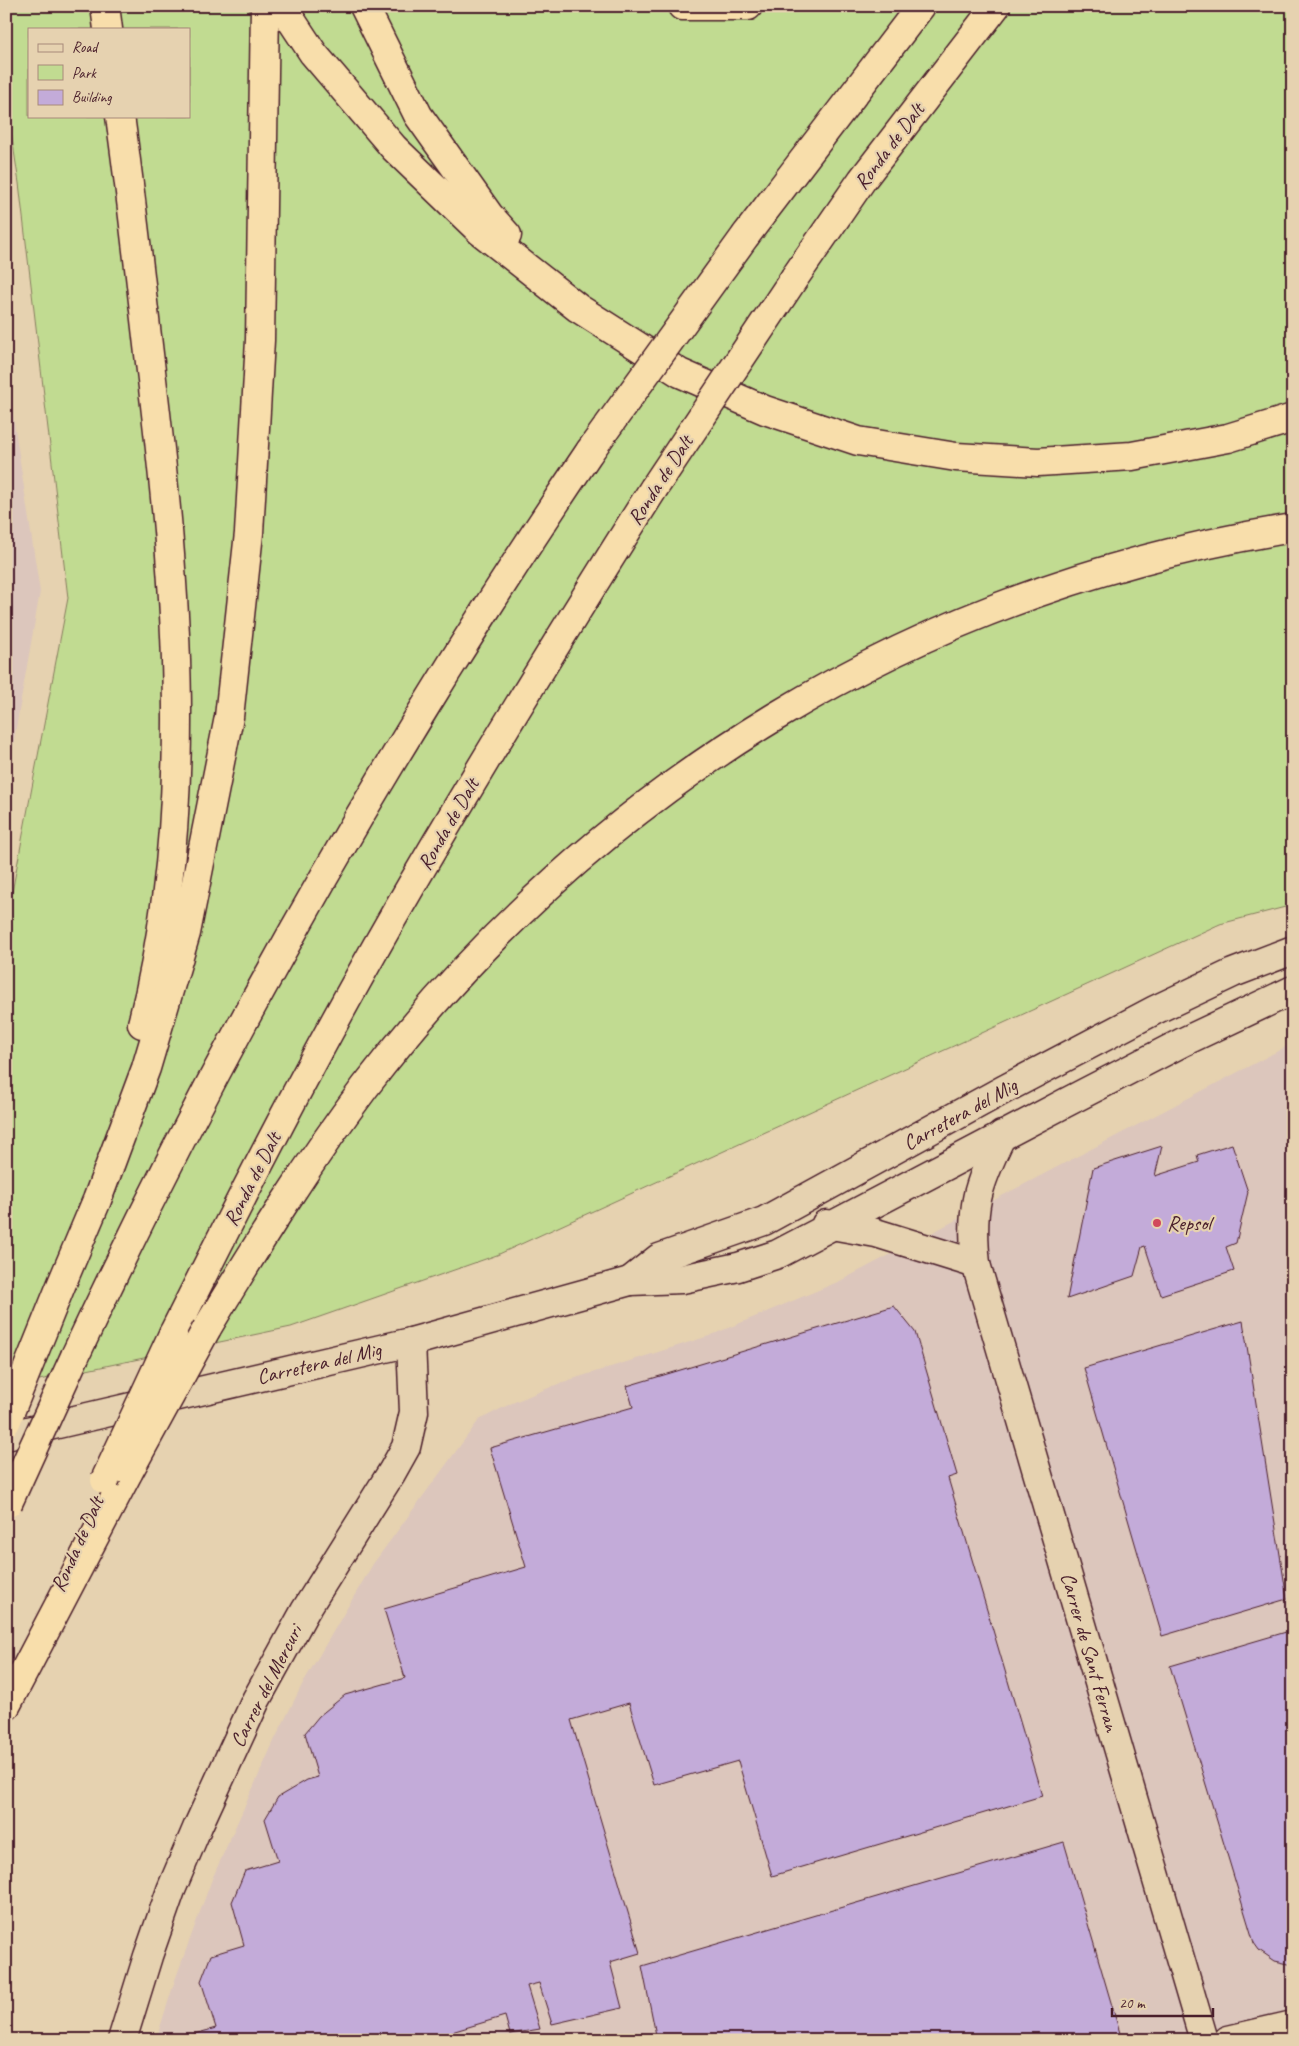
<svg xmlns="http://www.w3.org/2000/svg" width="1299" height="2046" viewBox="0 0 1299 2046" font-family="Caveat,sans-serif">
	<style>
		.built { fill: #dcc6bc }
		.green { fill: #c1db91; stroke: #867d5e; fill-rule: evenodd }
		.building { fill: #c3abd9; stroke: #4a1f2b }
		.lines { fill: none; stroke-linecap: round; stroke-linejoin: round }
		.minor-casing { stroke: #4a1f2b; stroke-width: 31 }
		.highway-casing { stroke: #4a1f2b; stroke-width: 31 }
		.minor { stroke: #e6d2b0; stroke-width: 28 }
		.highway { stroke: #f8deab; stroke-width: 28 }
		.highway-bridge-casing { stroke: #4a1f2b; stroke-width: 31; stroke-linecap: butt }
		.highway-bridge { stroke: #f8deab; stroke-width: 28 }
		.poi-dot { fill: #d1495b; stroke: #e6d2b0; stroke-width: 2 }
		.labels { text-anchor: middle; dominant-baseline: central; stroke-width: 4.5; stroke-linejoin: round; paint-order: stroke }
		.street-label { font-size: 21px; fill: #4a1f2b; stroke: #e6d2b0 }
		.poi-label { font-size: 21px; fill: #4a1f2b; stroke: #e6d2b0; text-anchor: start }
	</style>
	<rect width="100%" height="100%" fill="#e6d2b0"/>
	<filter id="ink" filterUnits="userSpaceOnUse"><feTurbulence type="fractalNoise" baseFrequency=".02" numOctaves="2"/><feDisplacementMap in="SourceGraphic" scale="10" xChannelSelector="R" yChannelSelector="G"/><feConvolveMatrix kernelMatrix="1 2 1 2 8 2 1 2 1" color-interpolation-filters="sRGB"/></filter>
	<g filter="url(#ink)">
		<g class="built">
			<polygon points="6,370 40,592 6,785"/>
			<polygon points="1293,1043 1293,2040 156,2040 175,1980 212,1879 274,1741 303,1683 373,1564 479,1420 512,1403 563,1382 709,1336 840,1281"/>
		</g>
		<path class="green" d="M6,6H1293V905L1220,924L497,1255L291,1327L6,1387V924L68,598L19,183L6,99ZM29,29H189V116H29Z"/>
		<g class="building">
			<polygon points="1232,1144 1248,1192 1236,1243 1226,1247 1234,1271 1161,1295 1145,1246 1142,1247 1134,1276 1067,1299 1093,1168 1162,1146 1155,1176 1199,1162 1197,1155"/>
			<polygon points="894,1306 915,1332 957,1475 948,1478 1042,1796 772,1876 738,1761 654,1785 629,1703 571,1720 640,1953 610,1962 622,2008 552,2024 539,1983 527,1986 540,2029 510,2034 505,2016 425,2040 185,2040 184,2037 216,2028 201,1981 211,1955 244,1945 232,1902 245,1871 278,1861 265,1819 278,1797 307,1780 318,1777 305,1733 319,1716 345,1695 405,1678 384,1609 526,1567 490,1448 633,1407 627,1386"/>
			<polygon points="1243,1321 1287,1599 1162,1636 1084,1368"/>
			<polygon points="1293,1630 1293,1965 1275,1961 1259,1950 1254,1943 1170,1666"/>
			<polygon points="1064,1842 1122,2040 909,2040 909,2038 903,2040 657,2040 642,1966"/>
		</g>
		<g class="lines">
			<g class="minor-casing">
				<g id="minor">
					<path d="M1002,1135C977,1186 970,1207 976,1264L1204,2040"/>
					<polyline points="826,1224 876,1233 976,1264"/>
					<polyline points="630,1281 659,1258 764,1221 1005,1089 1155,1010 1233,973 1293,950"/>
					<polyline points="6,1436 411,1342 630,1281 682,1279 738,1267 778,1254 1067,1102 1183,1042 1293,990"/>
					<polyline points="122,2040 148,1956 171,1890 198,1826 256,1700 305,1611 392,1472 406,1447 414,1412 411,1342"/>
					<polyline points="1228,2040 1293,2025"/>
				</g>
			</g>
			<g class="highway-casing">
				<g id="highway">
					<polyline points="105,6 108,29"/>
					<polyline points="282,6 313,53 394,148 480,231 578,308 680,373 765,410 858,441 956,457 1038,462 1132,456 1228,438 1293,418"/>
					<polyline points="364,6 418,115 489,215 507,235"/>
					<polyline points="682,6 748,6"/>
					<path d="M120,116C132,201 141,286 151,371C177,586 197,812 142,1024"/>
					<polyline points="746,235 921,6"/>
					<polyline points="795,277 862,180 996,6"/>
					<path d="M207,1328C257,1245 307,1164 365,1087C595,786 918,588 1293,528"/>
					<path d="M173,1334C243,1194 314,1055 392,919C476,773 564,630 654,488"/>
					<path d="M75,1356C223,1039 394,741 590,451"/>
					<polyline points="6,1422 62,1283 97,1200 146,1068 186,933 229,717 249,533 260,340 265,6"/>
					<polyline points="6,1706 129,1471"/>
				</g>
			</g>
			<use href="#minor" class="minor"/>
			<use href="#highway" class="highway"/>
			<g class="highway-bridge-casing">
				<g id="highway-bridge">
					<polyline points="590,451 746,235"/>
					<polyline points="654,488 795,277"/>
					<polyline points="129,1471 207,1328"/>
					<polyline points="105,1480 173,1334"/>
					<polyline points="8,1503 75,1356"/>
				</g>
			</g>
			<use href="#highway-bridge" class="highway-bridge"/>
		</g>
	</g>
	<circle class="poi-dot" cx="1157" cy="1223" r="5"/>
	<g class="labels">
		<g class="street-label">
			<text transform="translate(889 146) rotate(-53)">Ronda de Dalt</text>
			<text transform="translate(660 480) rotate(-57)">Ronda de Dalt</text>
			<text transform="translate(448 824) rotate(-60)">Ronda de Dalt</text>
			<text transform="translate(960 1114) rotate(-29)">Carretera del Mig</text>
			<text transform="translate(252 1179) rotate(-63)">Ronda de Dalt</text>
			<text transform="translate(319 1363) rotate(-13)">Carretera del Mig</text>
			<text transform="translate(77 1544) rotate(-66)">Ronda de Dalt</text>
			<text transform="translate(1090 1652) rotate(74)">Carrer de Sant Ferran</text>
			<text transform="translate(266 1686) rotate(-63)">Carrer del Mercuri</text>
		</g>
		<g class="poi-label">
			<text x="1167" y="1223">Repsol</text>
		</g>
	</g>
	<rect width="1299" height="2046" fill="none" stroke="#e6d2b0" stroke-width="25"/>
	<rect x="12" y="12" width="1274" height="2021" fill="none" stroke="#4a1f2b" stroke-width="2" filter="url(#ink)"/>
	<rect x="28" y="28" width="162" height="90" fill="#e6d2b0" stroke="#a88a7b"/>
	<rect x="38" y="44" width="25" height="8" fill="#e6d2b0" stroke="#a88a7b"/>
	<text x="72" y="52" font-size="15" fill="#4a1f2b">Road</text>
	<rect x="38" y="65" width="25" height="15" fill="#c1db91" stroke="#a88a7b"/>
	<text x="72" y="78" font-size="15" fill="#4a1f2b">Park</text>
	<rect x="38" y="90" width="25" height="15" fill="#c3abd9" stroke="#a88a7b"/>
	<text x="72" y="102" font-size="15" fill="#4a1f2b">Building</text>
	<path d="M1112 2008v8h101v-8" fill="none" stroke="#4a1f2b" stroke-width="2.5"/>
	<text x="1119" y="2008" font-size="15" fill="#4a1f2b" stroke="#e6d2b0" stroke-width="4" paint-order="stroke">20 m</text>
</svg>
